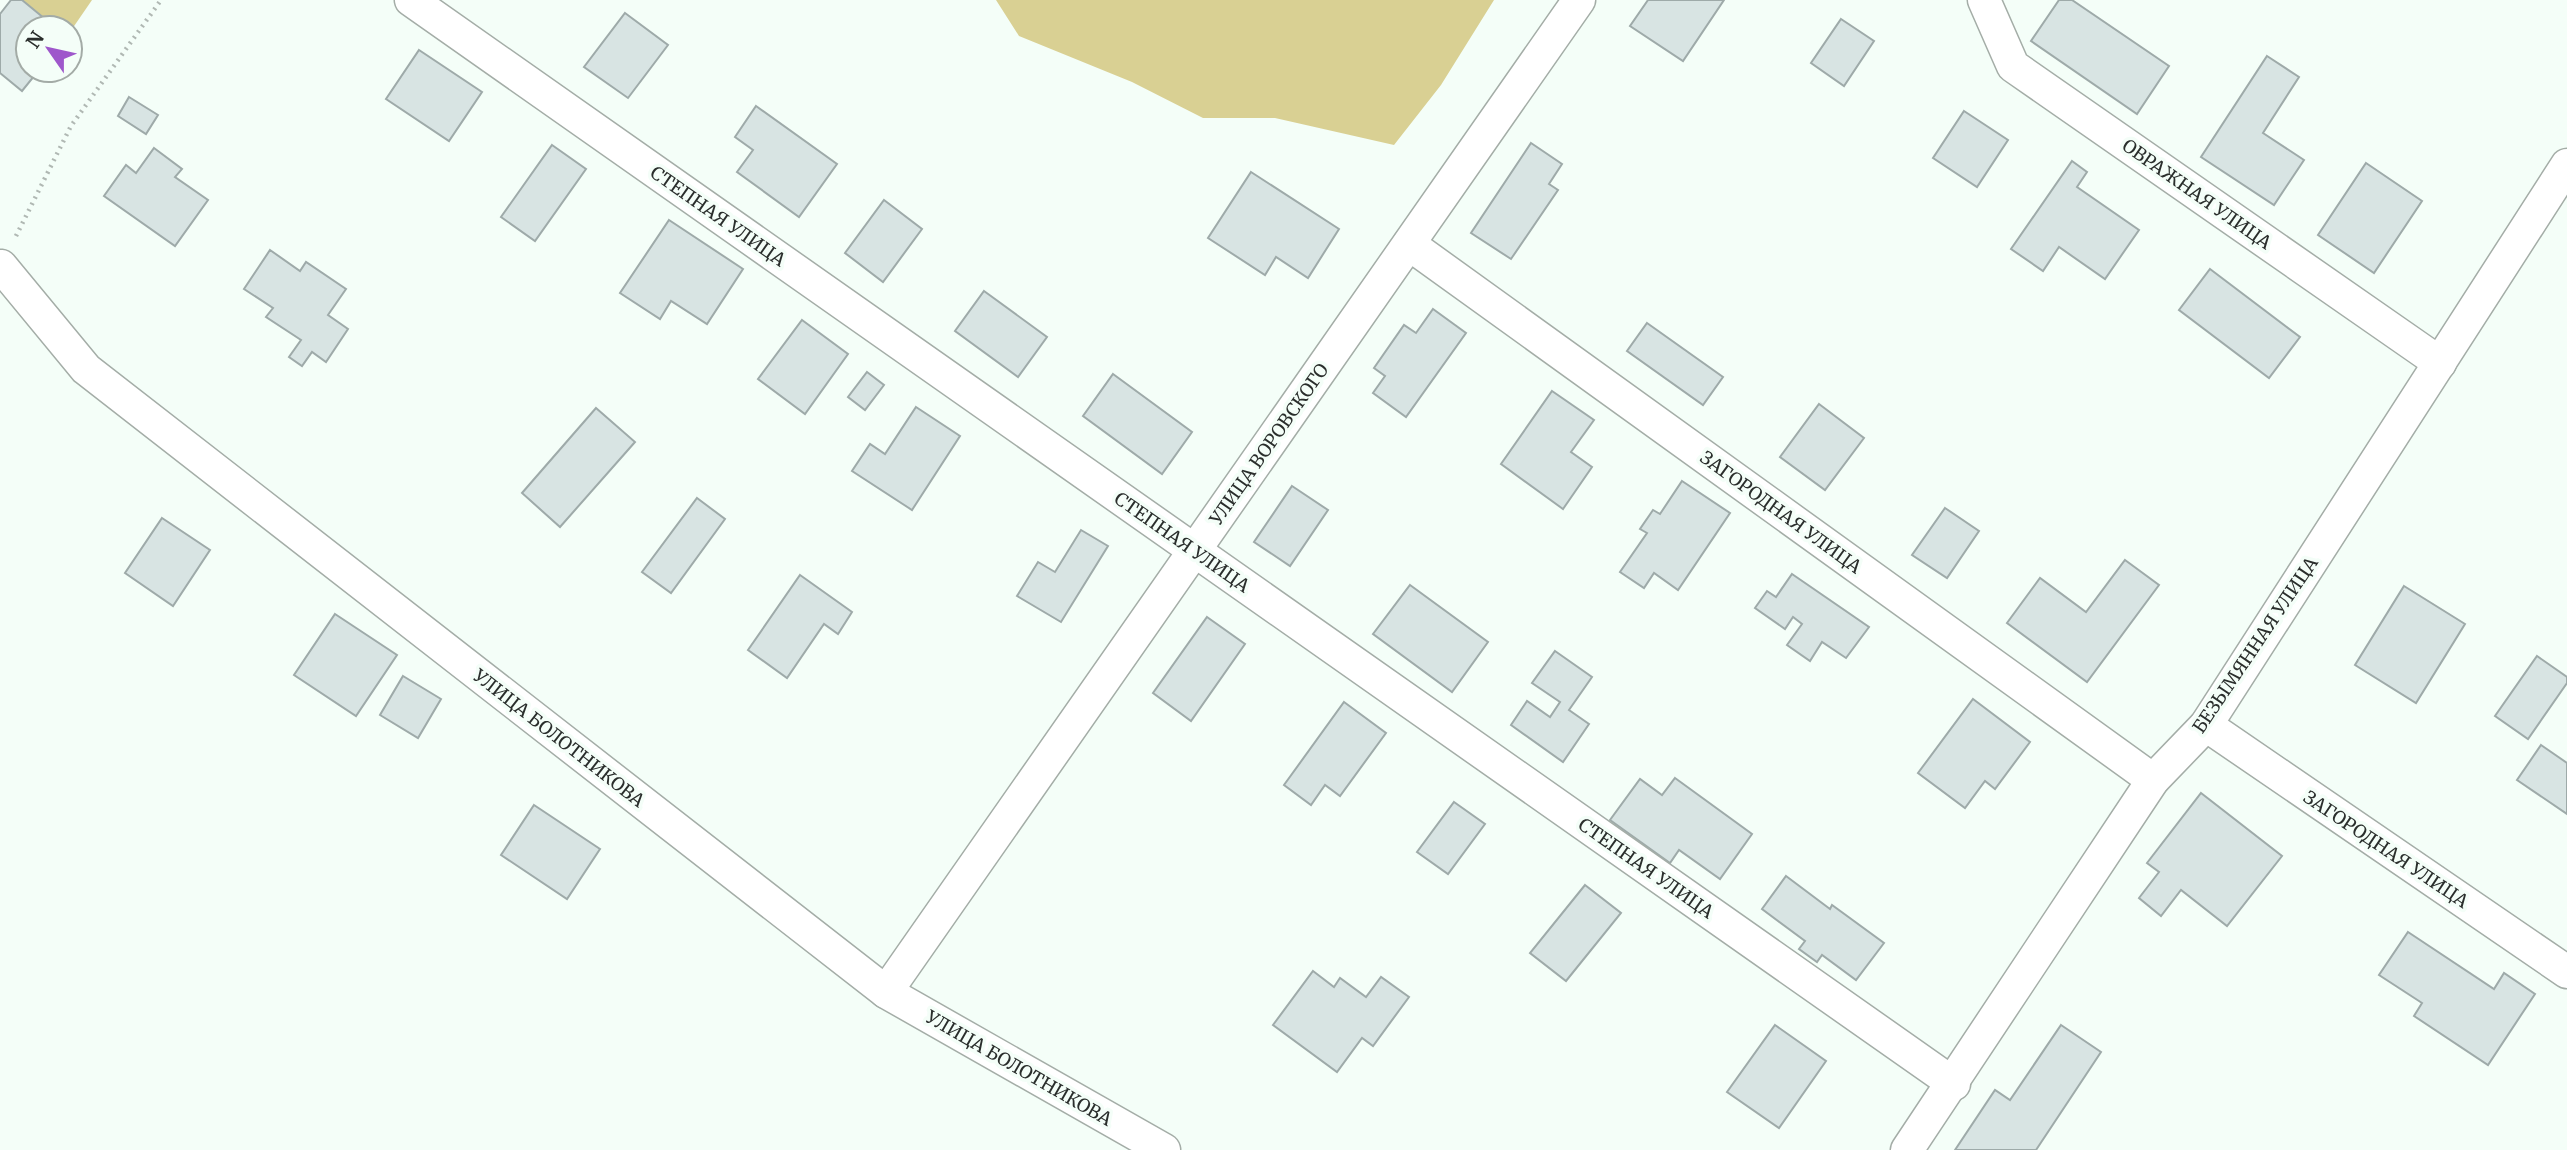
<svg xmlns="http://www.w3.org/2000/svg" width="2567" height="1150" viewBox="0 0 2567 1150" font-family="Merriweather,serif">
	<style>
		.green { fill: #d9d093 }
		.building { fill: #d8e4e3; stroke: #9eaaa9; stroke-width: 2 }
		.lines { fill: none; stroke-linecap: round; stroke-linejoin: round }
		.street-casing { stroke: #a4ada7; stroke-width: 35 }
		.path { stroke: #b0b8b3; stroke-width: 4.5; stroke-dasharray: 2 5; stroke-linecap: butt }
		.street { stroke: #fff; stroke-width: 32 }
		.labels { text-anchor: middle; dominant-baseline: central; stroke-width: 7; stroke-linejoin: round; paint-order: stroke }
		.street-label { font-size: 18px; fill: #2a2e2c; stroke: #f4fef8 }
	</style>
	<rect width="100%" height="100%" fill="#f4fef8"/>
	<g class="green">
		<polygon points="22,0 92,0 70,32 70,28 56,28"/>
		<polygon points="996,0 1494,0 1441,85 1394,145 1275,118 1203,118 1132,82 1019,36"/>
	</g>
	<g class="building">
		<polygon points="11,0 22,0 56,28 28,28 28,70 39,70 22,91 0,73 0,14"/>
		<polygon points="1648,0 1724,0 1683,61 1630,26"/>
		<polygon points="2059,0 2072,0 2169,66 2137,114 2031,41"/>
		<polygon points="625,13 668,45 628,98 584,67"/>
		<polygon points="1841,19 1874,41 1844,86 1811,63"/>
		<polygon points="419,50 482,92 449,141 386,99"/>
		<polygon points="2267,56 2299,77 2263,133 2304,160 2274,205 2201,157"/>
		<polygon points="129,97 158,115 146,134 118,116"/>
		<polygon points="756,106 837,164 799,217 737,172 753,150 735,137"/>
		<polygon points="1964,111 2008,140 1977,187 1933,158"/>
		<polygon points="1531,143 1562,164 1549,184 1558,190 1511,259 1471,233"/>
		<polygon points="552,145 586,169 535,241 501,217"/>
		<polygon points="154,148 182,169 175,177 208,200 175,246 104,196 126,165 136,173"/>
		<polygon points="2072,161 2087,172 2077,187 2139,230 2105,279 2059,247 2043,271 2011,249"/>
		<polygon points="2366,163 2422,201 2374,273 2318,235"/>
		<polygon points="1251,172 1339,229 1308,278 1276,257 1265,275 1208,238"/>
		<polygon points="884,200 922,229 883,282 845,253"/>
		<polygon points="669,220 743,269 707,324 671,301 660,319 620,293"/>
		<polygon points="270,250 300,271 306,262 346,289 328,315 348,329 326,362 312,352 302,366 289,357 301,340 266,317 273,308 244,289"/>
		<polygon points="2210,269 2300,337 2269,378 2179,310"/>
		<polygon points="984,291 1047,337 1018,377 955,331"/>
		<polygon points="1433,309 1466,333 1406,417 1373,393 1385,376 1374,368 1404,325 1416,333"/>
		<polygon points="802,320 848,354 805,414 758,379"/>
		<polygon points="1647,323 1723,377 1703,405 1627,351"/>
		<polygon points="867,372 884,385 865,410 848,397"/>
		<polygon points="1113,374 1192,432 1162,474 1083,416"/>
		<polygon points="1552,391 1594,420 1571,452 1592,467 1563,509 1501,464"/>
		<polygon points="1819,404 1864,438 1825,490 1780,457"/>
		<polygon points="916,407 960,436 912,510 852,471 870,444 885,454"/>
		<polygon points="596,408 635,442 560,527 522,493"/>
		<polygon points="1682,481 1730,513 1678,590 1654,573 1644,588 1620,572 1647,533 1640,529 1653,510 1660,514"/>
		<polygon points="1292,486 1328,510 1290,566 1254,542"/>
		<polygon points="697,498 725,519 671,593 642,572"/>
		<polygon points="1945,508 1979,531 1947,578 1912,555"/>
		<polygon points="162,518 210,550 173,606 125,573"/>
		<polygon points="1081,530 1108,546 1061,622 1017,596 1038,562 1055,572"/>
		<polygon points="2125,560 2159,585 2087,682 2007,623 2040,578 2086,612"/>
		<polygon points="1792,574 1869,627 1846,658 1822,642 1810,661 1787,645 1802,624 1793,617 1785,629 1755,608 1767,591 1776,597"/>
		<polygon points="800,575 852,612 838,634 824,624 787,678 748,650"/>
		<polygon points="1410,585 1488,642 1452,692 1373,634"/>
		<polygon points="2404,586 2465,624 2416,703 2355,665"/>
		<polygon points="335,614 397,655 356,716 294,675"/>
		<polygon points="1207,617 1245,644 1191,721 1153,693"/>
		<polygon points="1555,651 1592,677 1569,710 1589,724 1563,762 1511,725 1527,701 1550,717 1560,702 1532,683"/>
		<polygon points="2537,656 2567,677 2567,683 2528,739 2495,716"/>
		<polygon points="403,676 441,699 418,738 380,715"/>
		<polygon points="1973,699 2030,742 1995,789 1985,781 1965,808 1918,773"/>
		<polygon points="1344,702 1386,733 1340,796 1325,785 1311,805 1284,785"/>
		<polygon points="2541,745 2567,763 2567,814 2517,780"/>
		<polygon points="1675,778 1752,834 1720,879 1679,850 1670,863 1610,820 1640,779 1662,795"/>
		<polygon points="2201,793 2282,856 2227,926 2181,890 2161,916 2139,898 2159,872 2147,863"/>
		<polygon points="1454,802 1485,824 1448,874 1417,852"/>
		<polygon points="534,805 600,849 567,899 501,855"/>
		<polygon points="1786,876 1830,909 1832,905 1884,943 1856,980 1822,955 1817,962 1799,949 1805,941 1762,909"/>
		<polygon points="1585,885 1621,913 1566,981 1530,953"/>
		<polygon points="2408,932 2494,989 2504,973 2535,994 2488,1065 2414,1016 2422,1003 2379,975"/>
		<polygon points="1313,971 1334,987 1340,978 1366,997 1381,977 1409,997 1373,1046 1362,1038 1337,1072 1273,1025"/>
		<polygon points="1775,1025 1826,1061 1779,1128 1727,1092"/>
		<polygon points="2061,1025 2101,1052 2036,1150 1955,1150 1995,1090 2010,1100"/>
	</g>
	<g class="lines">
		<g class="street-casing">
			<g id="street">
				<polyline points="411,0 1954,1084"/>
				<polyline points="1984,0 2013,66 2440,363"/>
				<polyline points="1409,244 2153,780"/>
				<polyline points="1,266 86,369 886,992 1164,1150"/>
				<polyline points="2206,725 2567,972"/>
				<polyline points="886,992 1579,0"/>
				<polyline points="1907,1150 2153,780 2206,725 2567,165"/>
			</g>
		</g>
		<polyline class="path" points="16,236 71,126 161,0"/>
		<use href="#street" class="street"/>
	</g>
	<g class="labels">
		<g class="street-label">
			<text transform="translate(2197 194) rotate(35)">ОВРАЖНАЯ УЛИЦА</text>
			<text transform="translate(718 216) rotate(35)">СТЕПНАЯ УЛИЦА</text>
			<text transform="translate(1269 444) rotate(-55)">УЛИЦА ВОРОВСКОГО</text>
			<text transform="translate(1781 512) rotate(36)">ЗАГОРОДНАЯ УЛИЦА</text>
			<text transform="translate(1182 542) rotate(35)">СТЕПНАЯ УЛИЦА</text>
			<text transform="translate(2255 645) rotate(-56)">БЕЗЫМЯННАЯ УЛИЦА</text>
			<text transform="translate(559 738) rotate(38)">УЛИЦА БОЛОТНИКОВА</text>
			<text transform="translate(2386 849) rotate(34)">ЗАГОРОДНАЯ УЛИЦА</text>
			<text transform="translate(1646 868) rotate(35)">СТЕПНАЯ УЛИЦА</text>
			<text transform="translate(1019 1068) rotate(30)">УЛИЦА БОЛОТНИКОВА</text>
		</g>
	</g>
	<g transform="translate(49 49) rotate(304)"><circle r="33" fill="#f4fef8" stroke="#a3aba6" stroke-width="2"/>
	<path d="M0-5L12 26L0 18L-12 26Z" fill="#9e57cb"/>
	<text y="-10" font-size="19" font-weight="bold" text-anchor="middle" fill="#2a2e2c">N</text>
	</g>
</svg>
